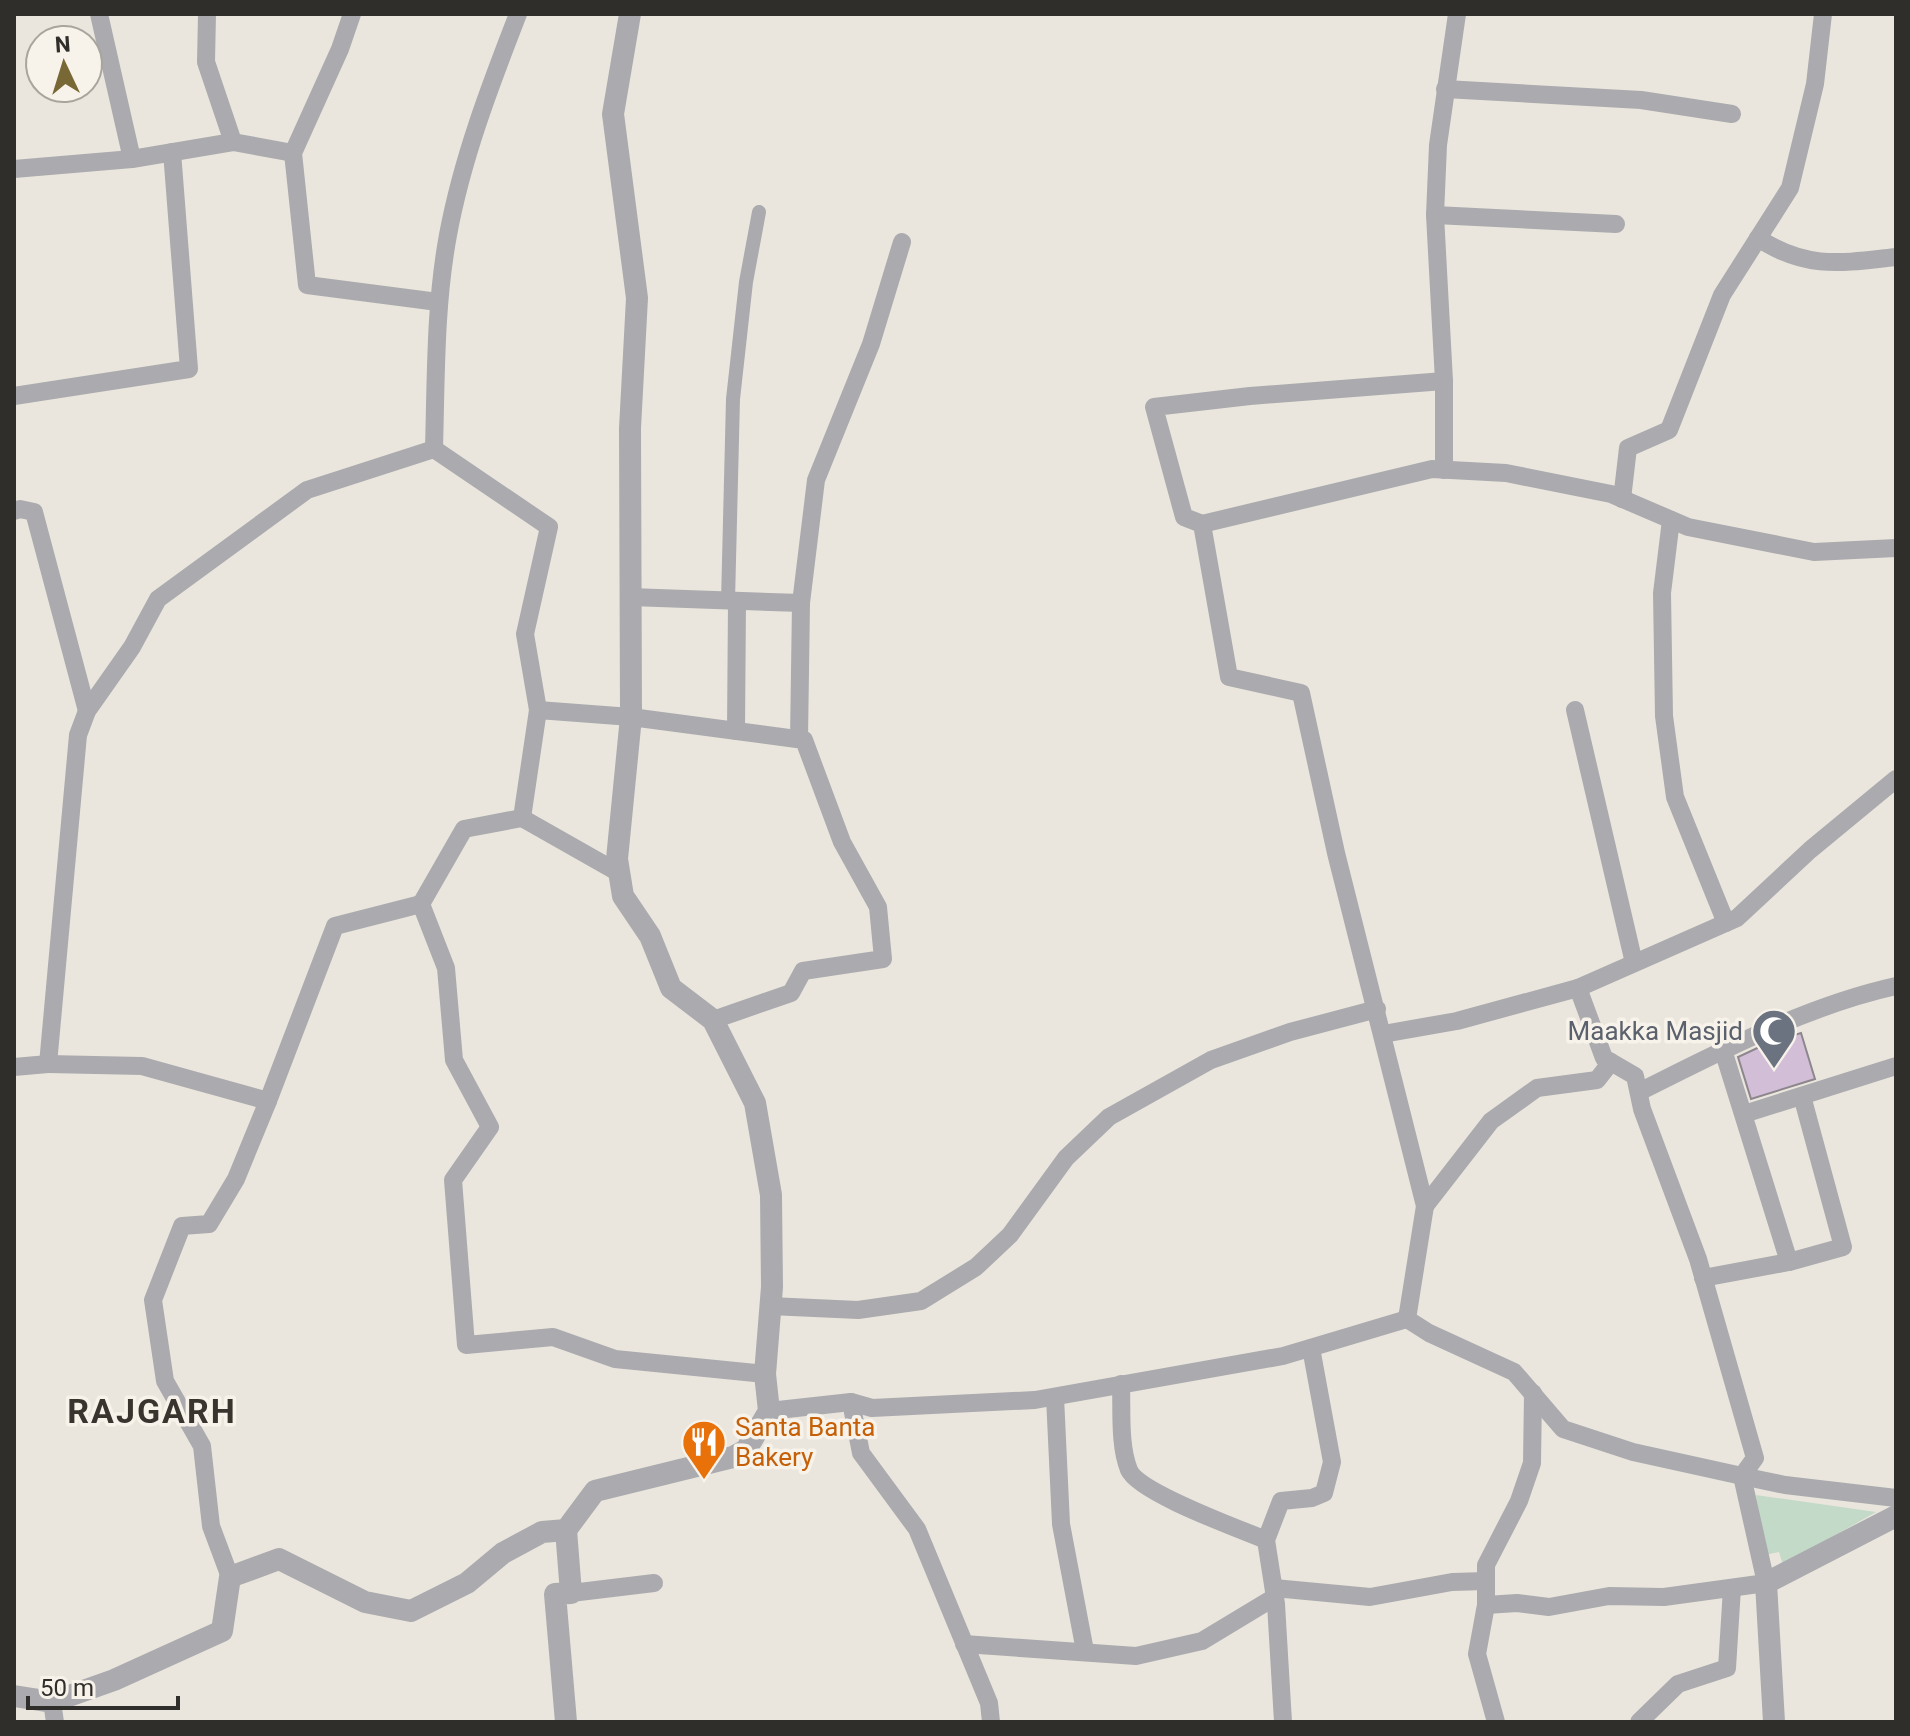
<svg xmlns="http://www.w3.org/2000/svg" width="1910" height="1736" viewBox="0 0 1910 1736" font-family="Roboto,sans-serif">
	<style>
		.green { fill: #c4dac8 }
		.building { fill: #d3bed7; stroke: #8c868d; stroke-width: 2 }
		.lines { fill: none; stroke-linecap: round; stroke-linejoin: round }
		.pedestrian { stroke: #ababaf; stroke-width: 14 }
		.minor { stroke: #ababaf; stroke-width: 18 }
		.tertiary { stroke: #ababaf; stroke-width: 22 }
		.labels { text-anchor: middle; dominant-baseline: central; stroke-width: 7; stroke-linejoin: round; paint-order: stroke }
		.worship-label { font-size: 26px; fill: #5b616d; stroke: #f8f3ea; text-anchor: end }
		.food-label { font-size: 26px; fill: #c56008; stroke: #f8f3ea; text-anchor: start }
		.district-label { font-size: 34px; font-weight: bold; letter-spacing: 2px; fill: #39352e; stroke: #f8f3ea }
	</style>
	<rect width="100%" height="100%" fill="#ebe6dd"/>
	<polygon class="green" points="1756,1495 1876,1512 1783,1565 1779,1552 1765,1555"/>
	<polygon class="building" points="1801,1033 1815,1079 1751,1099 1738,1057 1768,1043"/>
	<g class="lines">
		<polyline class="pedestrian" points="728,601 733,399 746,282 759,212"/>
		<g class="minor">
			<polyline points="99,14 132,159"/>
			<polyline points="207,14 206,62 233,142 293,153"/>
			<polyline points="352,14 340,49 293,153 307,285 438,302"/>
			<polyline points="1445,89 1641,100 1732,114"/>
			<polyline points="14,169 132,159 233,142"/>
			<polyline points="1435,215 1616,224"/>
			<path d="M1758,238C1806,270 1842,263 1896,257"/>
			<polyline points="1444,381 1250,396 1154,407 1184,517 1202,524 1229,677 1301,693 1336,853 1425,1206 1407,1319 1429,1333 1514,1372 1563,1429 1633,1452 1742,1476 1785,1485 1896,1498"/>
			<polyline points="14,396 189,369 172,152"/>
			<path d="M434,449C436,377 435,305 448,235C462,159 490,86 518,14"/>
			<polyline points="1444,470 1444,381 1435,215 1438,145 1457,14"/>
			<polyline points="1622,499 1628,448 1669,430 1722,295 1790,188 1815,84 1823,14"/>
			<polyline points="14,511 20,509 34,512 87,711"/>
			<polyline points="1671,520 1662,593 1664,716 1675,797 1726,923"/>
			<polyline points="1202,524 1432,469 1506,473 1611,494 1688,527 1814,552 1896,548"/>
			<polyline points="630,597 801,603 799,739"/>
			<polyline points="801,603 816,480 871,344 902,242"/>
			<polyline points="1575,710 1634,963"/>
			<polyline points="736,731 737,601"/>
			<polyline points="522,818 619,873"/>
			<polyline points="1578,988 1737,918 1810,850 1896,779"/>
			<polyline points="713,1020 791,993 803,971 883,959 878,907 842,842 804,740 631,717 538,710 522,818 464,829 421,904 446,968 454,1060 490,1127 453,1180 466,1345 553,1337 615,1359 765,1374"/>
			<polyline points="1383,1034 1457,1021 1578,988 1604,1058 1635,1076 1642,1109 1698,1259 1755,1458 1742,1476 1766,1583 1664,1597 1609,1596 1549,1607 1517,1603 1486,1605"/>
			<polyline points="1723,1050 1789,1262"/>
			<polyline points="48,1064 142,1066 268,1101 335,926 421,904"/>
			<polyline points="14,1067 48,1064 78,735 87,711 132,647 158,599 307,490 434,449 549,527 525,634 538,710"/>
			<path d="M1639,1092C1721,1051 1806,1006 1896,986"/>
			<polyline points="1744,1114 1896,1066"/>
			<polyline points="1425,1206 1491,1121 1537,1088 1597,1080 1611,1062"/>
			<polyline points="1703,1278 1789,1262 1843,1247 1802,1096"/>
			<polyline points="770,1306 858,1310 921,1301 976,1267 1010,1235 1066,1158 1109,1117 1211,1060 1290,1032 1377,1009"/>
			<path d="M1121,1384C1122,1411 1119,1445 1129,1470C1139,1493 1240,1529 1266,1540"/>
			<polyline points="1055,1397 1061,1524 1085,1651"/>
			<polyline points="851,1402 861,1453 917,1529 989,1703 991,1722"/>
			<polyline points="769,1411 851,1402 872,1408 1035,1400 1283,1356 1407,1319"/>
			<polyline points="230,1577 211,1526 202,1446 165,1381 153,1300 182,1226 209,1224 236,1179 268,1101"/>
			<polyline points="1274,1588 1370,1597 1452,1582 1486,1581"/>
			<polyline points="571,1593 654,1583"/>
			<polyline points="964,1644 1136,1656 1202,1641 1275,1597"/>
			<polyline points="52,1702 55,1722"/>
			<polyline points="1283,1722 1276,1604 1266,1540 1281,1501 1312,1498 1324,1493 1332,1462 1311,1348"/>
			<polyline points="1496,1722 1477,1654 1486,1605 1486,1565 1519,1501 1532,1463 1533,1393"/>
			<polyline points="1639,1722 1678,1684 1727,1668 1732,1588"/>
		</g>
		<g class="tertiary">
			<polyline points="14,1696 52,1702 114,1680 222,1631 230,1577 279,1559 365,1602 411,1611 467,1583 503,1553 542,1532 566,1530 595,1491 733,1457 746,1450 769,1411 765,1374 772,1287 771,1195 755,1103 713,1020 671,988 650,936 623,896 617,859 631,717 630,428 637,298 613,114 630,14"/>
			<polyline points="566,1722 555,1594 571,1593 566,1530"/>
			<polyline points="1774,1722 1766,1583 1896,1516"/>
		</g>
	</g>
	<defs>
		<g id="mosque-pin" transform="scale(2.3)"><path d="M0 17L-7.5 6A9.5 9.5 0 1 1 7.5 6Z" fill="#6b7280" stroke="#f8f3ea"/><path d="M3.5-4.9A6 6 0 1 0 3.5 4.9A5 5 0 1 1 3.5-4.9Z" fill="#fff"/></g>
		<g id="restaurant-pin" transform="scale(2.3)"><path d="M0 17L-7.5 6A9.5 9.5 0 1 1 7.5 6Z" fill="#e8710a" stroke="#f8f3ea"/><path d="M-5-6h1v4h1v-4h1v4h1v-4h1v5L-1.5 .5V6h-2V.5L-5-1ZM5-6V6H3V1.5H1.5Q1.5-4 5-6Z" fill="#fff"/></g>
	</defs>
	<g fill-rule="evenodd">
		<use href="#mosque-pin" x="1774" y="1031"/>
		<use href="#restaurant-pin" x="704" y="1442"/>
	</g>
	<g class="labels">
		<g class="worship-label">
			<text x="1743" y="1031">Maakka Masjid</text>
		</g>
		<g class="food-label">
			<text x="735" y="1427">Santa Banta<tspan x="735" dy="30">Bakery</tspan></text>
		</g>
		<g class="district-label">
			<text x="152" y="1411">RAJGARH</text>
		</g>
	</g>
	<rect width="1910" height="1736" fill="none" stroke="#302e2b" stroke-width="32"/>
	<g transform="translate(64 64) rotate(356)"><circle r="38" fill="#f8f3ea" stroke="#a8a49e" stroke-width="2"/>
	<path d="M0-6L14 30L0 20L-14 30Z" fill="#786836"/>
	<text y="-12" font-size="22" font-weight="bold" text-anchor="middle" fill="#302e2b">N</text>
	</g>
	<path d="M28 1696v12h150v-12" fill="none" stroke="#302e2b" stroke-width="4"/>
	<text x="40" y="1696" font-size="24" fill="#302e2b" stroke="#f8f3ea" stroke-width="6" paint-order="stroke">50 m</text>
</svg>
